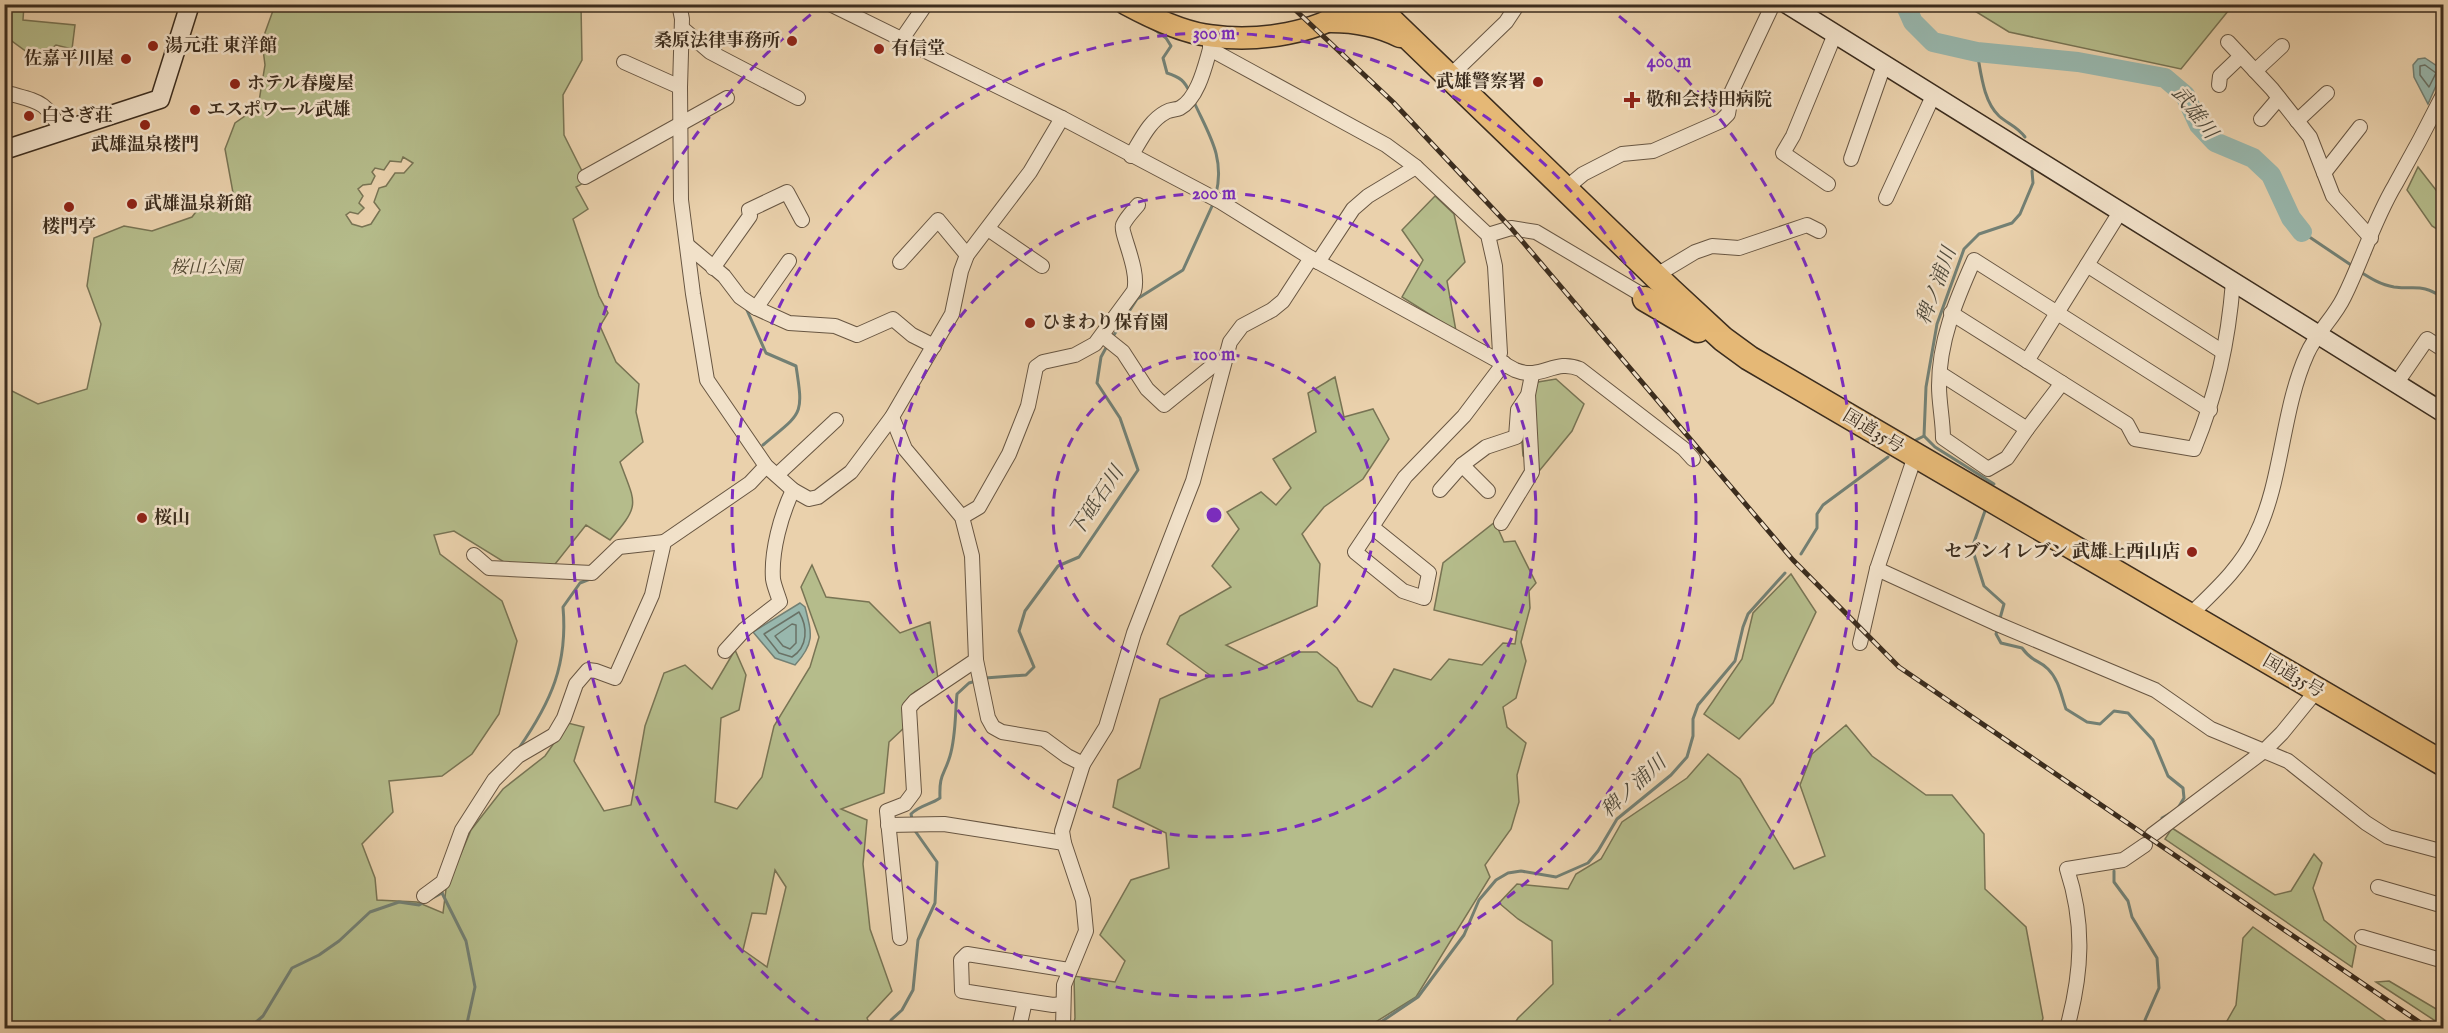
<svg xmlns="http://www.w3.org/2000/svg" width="2448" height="1033" viewBox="0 0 2448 1033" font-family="'IM FELL English','Noto Serif JP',serif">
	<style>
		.green { fill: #b5bc8b; stroke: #787454; stroke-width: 1.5; fill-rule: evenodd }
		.water { fill: #98b7ad; stroke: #738074; stroke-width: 1.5 }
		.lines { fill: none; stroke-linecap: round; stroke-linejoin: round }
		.shore { stroke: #6a7266; stroke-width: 1.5 }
		.stream { stroke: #738074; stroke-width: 3 }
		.river { stroke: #98b7ad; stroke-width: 20 }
		.street-casing { stroke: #685642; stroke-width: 16 }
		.secondary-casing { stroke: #3c2d1e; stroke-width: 21 }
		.primary-casing { stroke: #3c2d1e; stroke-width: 24 }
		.highway-casing { stroke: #3c2d1e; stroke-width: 27 }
		.street { stroke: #f1e1c9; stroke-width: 14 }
		.secondary { stroke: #f1e1c9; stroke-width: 18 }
		.primary { stroke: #e5b876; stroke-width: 21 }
		.highway { stroke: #e5b876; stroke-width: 24 }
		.rail-casing { stroke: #3c2d1e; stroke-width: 5 }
		.rail { stroke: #f1e1c9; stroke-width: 3; stroke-dasharray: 9; stroke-linecap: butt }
		.ring { fill: none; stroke: #7b2cbf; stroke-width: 3; stroke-dasharray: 10 8 }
		.poi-dot { fill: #8f2418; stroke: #f1e1c9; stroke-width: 2 }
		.labels { text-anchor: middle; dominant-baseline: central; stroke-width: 5; stroke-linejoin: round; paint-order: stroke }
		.poi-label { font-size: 18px; font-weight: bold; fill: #3c2d1e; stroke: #f1e1c9; text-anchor: start }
		.park-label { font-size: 18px; font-style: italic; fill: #544a34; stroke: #f1e1c9 }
		.street-label { font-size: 18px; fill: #3c2d1e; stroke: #f1e1c9 }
		.water-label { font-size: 20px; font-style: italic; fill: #4e493b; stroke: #f1e1c9 }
		.centre { fill: #7b2cbf; stroke: #f1e1c9; stroke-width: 3 }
		.ring-label { font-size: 18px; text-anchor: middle; font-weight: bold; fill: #7b2cbf; stroke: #f1e1c9; stroke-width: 5; stroke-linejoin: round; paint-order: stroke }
	</style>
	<rect width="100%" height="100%" fill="#ead1ac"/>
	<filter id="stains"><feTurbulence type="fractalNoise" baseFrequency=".00333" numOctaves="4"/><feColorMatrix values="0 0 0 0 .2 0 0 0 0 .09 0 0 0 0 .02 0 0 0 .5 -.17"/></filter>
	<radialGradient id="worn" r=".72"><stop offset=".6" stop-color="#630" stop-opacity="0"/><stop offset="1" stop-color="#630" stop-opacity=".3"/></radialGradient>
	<g class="green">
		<polygon points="5,4 24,5 23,20 75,25 72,49 56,45 44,54 27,52 5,36"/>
		<polygon points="2113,4 2142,9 2147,5 2233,5 2181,69 2009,32 1965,5"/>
		<path d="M275,5H581L582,60L563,95L564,135L587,181L576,187L588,209L573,219L599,296L608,313L600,326L616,362L639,384L636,412L643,442L620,462C636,505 641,504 610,540L586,525L548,573L517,570L454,531L434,535L440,554L502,601L517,641L499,714L472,754L442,776L389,781L393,812L362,844L375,878L377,900L417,902L443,913L446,889L471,830L503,789L545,756L568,723L584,727L574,761L604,811L631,805L645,726L664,673L685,665L712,689L735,650L746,675L739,710L721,718L715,802L737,809L762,777L774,726L810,667L819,637L801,587L812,565L826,597L869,602L900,633L930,622L938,679C914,693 899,694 906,726L889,742L884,793L841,809L867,820L863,864L870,929L892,991L867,1018L871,1028H5L4,387L38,404L87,389L101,324L87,286L94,238L124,226L152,231L192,217L207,197L227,202L234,198L225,149L235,123L258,107L265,65L262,41ZM403,157L413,163L404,173H395L386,186L379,188L374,202L380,210L371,224L362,227L352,224L346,215L350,212L358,214L364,208L359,203L363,196L358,189L363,185L371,184L375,176L372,172L375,168L384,170L390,161L401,162ZM775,870L786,887L767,967L743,950L752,913L766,914Z"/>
		<polygon points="2418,167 2443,199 2443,233 2432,226 2407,190"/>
		<polygon points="1435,196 1454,214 1465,262 1447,281 1456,331 1402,297 1423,260 1402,230"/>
		<polygon points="1335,377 1344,417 1373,409 1389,439 1363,479 1324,507 1302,534 1320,564 1317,606 1226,645 1265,666 1294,652 1317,652 1337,668 1358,701 1372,707 1394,669 1431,680 1449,659 1482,665 1503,643 1515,644 1517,631 1434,610 1443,563 1495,522 1504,542 1515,541 1536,583 1529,591 1530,608 1521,642 1526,661 1516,698 1503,707 1507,727 1526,743 1517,775 1519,802 1511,829 1485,865 1490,877 1416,997 1366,1028 1073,1028 1075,1018 1074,976 1115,982 1125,961 1100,935 1131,880 1169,868 1166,833 1113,807 1118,780 1140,768 1160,699 1211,676 1167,644 1180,616 1231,587 1212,566 1239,529 1227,512 1261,492 1276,505 1291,488 1273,459 1316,432 1308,393"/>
		<polygon points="1556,379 1584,404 1572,431 1540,470 1523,456 1520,415 1538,382"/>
		<polygon points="1791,574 1816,612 1773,703 1739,739 1704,714 1742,659 1753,613"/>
		<polygon points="1846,725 1872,756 1926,795 1952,795 1984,834 1985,889 2026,927 2043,1018 2040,1028 1512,1028 1518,1018 1553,984 1552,941 1518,919 1499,903 1517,884 1568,889 1576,874 1601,859 1622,822 1687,778 1708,754 1740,779 1794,869 1825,856 1800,785 1812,754"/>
		<polygon points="2172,828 2275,895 2291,891 2314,854 2322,863 2313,888 2324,920 2356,946 2352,967 2165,839"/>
		<polygon points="2253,927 2396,1028 2223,1028 2236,1005 2243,938"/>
		<polygon points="2389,981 2443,1013 2443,1026 2376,982"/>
	</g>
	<g class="water">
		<polygon points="2425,58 2443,70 2428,104 2414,77 2413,65 2418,59"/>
		<path d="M800,603L805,607C812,634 815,643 795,665L775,658L753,632Z"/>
	</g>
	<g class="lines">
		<g class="shore">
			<polygon points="2425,65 2436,73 2429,87 2420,75 2420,66"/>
			<path d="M799,612C808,627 808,647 792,657L779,653L764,634Z"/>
			<polygon points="792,624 796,625 796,643 790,649 783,646 775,636"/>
		</g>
		<g class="stream">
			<path d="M1154,29L1166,38L1171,46L1163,58L1167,73C1180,77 1185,81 1190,93"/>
			<path d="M1977,52C1981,72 1983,101 1999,116C2008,124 2017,126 2025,137"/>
			<path d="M1194,102C1209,135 1225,157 1216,194"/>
			<polyline points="2302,232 2354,267"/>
			<path d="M2359,271C2370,278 2381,285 2394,287C2418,290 2420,283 2444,298"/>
			<path d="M746,308L766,353L796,366C804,417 802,412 763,445"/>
			<polyline points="1112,338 1137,299 1183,270 1213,204"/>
			<polyline points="1924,436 1935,447 1994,484"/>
			<polyline points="1916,440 1924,436 1926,387 1937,324 1964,249 1979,234 2012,223 2020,214 2033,183 2032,171"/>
			<polyline points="1986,508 1972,548 1984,586 2004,604 1999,622"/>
			<polyline points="1801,554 1817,528 1817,514 1823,505 1888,457"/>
			<path d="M1998,628L1996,634L2001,643L2022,648C2033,663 2038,659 2048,669C2059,680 2061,695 2066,709L2087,722L2100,724L2114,711L2128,713L2153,740L2168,776L2183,788L2184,798L2178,808"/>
			<polyline points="985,678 1026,675 1034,667 1019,631 1025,611 1058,566 1079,557 1138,470 1120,418 1097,383 1101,357 1107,346"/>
			<path d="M519,748C551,702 568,664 563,607L580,583L590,579"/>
			<polyline points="2162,818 2171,813"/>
			<path d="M912,819L911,814C920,805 930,805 940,798C939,774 944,776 950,756C956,736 955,714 957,694L969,683L976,681"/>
			<polyline points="2114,871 2114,882 2128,901 2132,917 2157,958 2159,988 2145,1020 2150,1028"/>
			<polyline points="442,893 466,941 475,987 466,1028"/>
			<polyline points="249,1028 263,1016 292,968 319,955 339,941 370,912 399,902 419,905 442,893 442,889"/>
			<polyline points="890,1028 891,1020 902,1010 913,990 918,940 935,903 937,862 913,828"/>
			<polyline points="1372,1028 1418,997 1464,935 1479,900 1496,880 1508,873 1521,871 1556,877 1588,863 1598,851 1617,819 1671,775 1687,757 1693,736 1693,719 1698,705 1735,661 1743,627 1748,614 1785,573"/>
		</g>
		<polyline class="river" points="1905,4 1913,22 1933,42 1977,52 2078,62 2165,78 2185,95 2199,125 2215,142 2253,158 2271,175 2291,218 2302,232"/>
		<g class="street-casing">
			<g id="street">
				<polyline points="679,4 682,19 680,87 681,200 693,294 707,380 766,466 793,490 809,499 818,497 851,472 892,417 952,314 961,271 967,255 1030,172 1062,118"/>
				<path d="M830,4L1062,118L1221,202L1311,258L1515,370C1542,381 1554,358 1580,369L1684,449L1693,459"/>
				<polyline points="682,28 710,52 798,98"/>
				<polyline points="1210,36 1210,49 1386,145 1416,167 1488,235 1495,266 1500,353 1497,358"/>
				<polyline points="902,39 926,4"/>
				<polyline points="2228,42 2272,89 2310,137 2333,196 2371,238"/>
				<polyline points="624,62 680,87"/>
				<polyline points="2255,71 2282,46"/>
				<polyline points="1449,77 1506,22 1518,4"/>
				<polyline points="2219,85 2220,76 2241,56"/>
				<path d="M4,92C38,102 45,99 62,132"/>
				<polyline points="2261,119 2279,98"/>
				<polyline points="2297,121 2327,93"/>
				<path d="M1131,156C1141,140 1149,121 1166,112C1171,109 1176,110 1180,108C1198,98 1205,66 1210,49"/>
				<polyline points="1851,159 1884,65"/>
				<polyline points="2324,173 2360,127"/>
				<polyline points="585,177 727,98"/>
				<polyline points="1828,184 1783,153 1793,136 1835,34"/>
				<polyline points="1565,189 1583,174 1622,154 1653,151 1721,121 1728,114 1732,91 1773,4"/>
				<polyline points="1886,198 1933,96"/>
				<polyline points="988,229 1042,266"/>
				<polyline points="1488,235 1511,228 1536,232 1649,299"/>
				<polyline points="687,245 724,276 740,297 756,308 789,323 835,326 857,335 893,319 912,335 934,346"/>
				<polyline points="900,262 938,220 967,255"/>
				<polyline points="1318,262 1353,209 1368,196 1416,167"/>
				<polyline points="2087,265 2223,352"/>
				<polyline points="713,268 750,216 749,210 787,192 802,220"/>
				<polyline points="1655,276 1695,252 1712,246 1739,248 1807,225 1819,231"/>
				<polyline points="756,308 789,261"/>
				<path d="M1951,313L2127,424L2135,439L2194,449C2217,393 2228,343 2233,282"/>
				<polyline points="1103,336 1123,352 1147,389 1164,405 1216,363 1224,362"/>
				<polyline points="2027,361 2120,212"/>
				<polyline points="1941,374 2027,429 2062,383"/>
				<polyline points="2396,384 2427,339 2444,350"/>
				<polyline points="892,417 905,449 962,517 972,556 976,660 988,718 993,727 1002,732 1044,739 1067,756 1083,764"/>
				<path d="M2027,429L2007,458L1988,469L1943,438C1943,421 1939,403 1939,386C1939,341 1956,300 1974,260L2210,410"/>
				<polyline points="777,475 836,420"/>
				<polyline points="1440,490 1462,465"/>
				<polyline points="1488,491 1462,465 1486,447 1516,437 1518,410 1528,395 1532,375"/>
				<path d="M962,517L979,507L1009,454L1028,406L1036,367L1043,362L1075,355L1095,344L1134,291C1140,270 1120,233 1123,225C1126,218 1133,211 1138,205"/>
				<polyline points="1501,523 1532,472 1528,395"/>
				<polyline points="1372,527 1429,573 1424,598 1403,591 1355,552 1405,477 1464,416 1504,363"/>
				<polyline points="474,555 489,568 592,573 619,547 664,542"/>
				<polyline points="1877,569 1995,623 2155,690 2211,729 2288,761 2366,823 2388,837 2444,852"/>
				<path d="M2188,617C2212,593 2240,569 2255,537C2283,481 2281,412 2307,354C2316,333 2334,318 2344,297C2362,261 2374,220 2395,185C2412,155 2428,125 2444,93"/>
				<polyline points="1860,643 1877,569 1915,456"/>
				<path d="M725,651L745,629L780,602C778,595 774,586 773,579C771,551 781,515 793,490"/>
				<polyline points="888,825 944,824 1064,843"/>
				<polyline points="2152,835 2264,751 2282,733 2317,690"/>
				<polyline points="2378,887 2444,906"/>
				<polyline points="424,896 443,882 462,830 494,780 518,756 554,735 564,718 576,684 588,670 596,671 615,678 652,595 664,542 750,483 766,466"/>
				<polyline points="2362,937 2444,961"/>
				<polyline points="900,938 887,811 905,804 914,792 909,708 915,701 976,660"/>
				<polyline points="1062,1004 1053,1005 962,991 961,960 967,954 1069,970"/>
				<polyline points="1019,1028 1025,1001"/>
				<polyline points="1063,1028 1064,985 1086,931 1083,900 1064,843 1062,831 1083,764 1106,727 1134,633 1193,481 1230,342 1242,326 1272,310 1283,301 1311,258"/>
				<path d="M2067,1028C2082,973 2085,924 2067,869L2123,860L2145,845"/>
			</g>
		</g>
		<g class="secondary-casing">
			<g id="secondary">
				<polyline points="1787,4 2444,413"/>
				<polyline points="4,150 160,99 190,4"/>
			</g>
		</g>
		<g class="primary-casing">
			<path id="primary" d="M1126,4C1152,18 1183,33 1212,36C1257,42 1320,34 1356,4"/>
		</g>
		<g class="highway-casing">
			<g id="highway">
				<polyline points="1374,4 1670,290 1723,339 1749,358 2444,764"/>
				<path d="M1331,20C1356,20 1378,24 1400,35"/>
				<polyline points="1645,299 1698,330"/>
			</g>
		</g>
		<use href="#street" class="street"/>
		<use href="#secondary" class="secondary"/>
		<use href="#primary" class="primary"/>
		<use href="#highway" class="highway"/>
		<g class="rail-casing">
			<polyline id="rail" points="1289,4 1393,102 1511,228 1793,560 1899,667 2428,1028"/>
		</g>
		<use href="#rail" class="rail"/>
	</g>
	<g class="ring">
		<circle cx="1214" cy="515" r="161"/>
		<circle cx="1214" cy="515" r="322"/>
		<circle cx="1214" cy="515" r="482"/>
		<path d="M823 1025A643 643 0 0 1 823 5M1605 5A643 643 0 0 1 1605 1025"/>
	</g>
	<g class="poi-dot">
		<circle cx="792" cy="41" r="6"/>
		<circle cx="153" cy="46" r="6"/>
		<circle cx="879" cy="49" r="6"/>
		<circle cx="126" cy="59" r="6"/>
		<circle cx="1538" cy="82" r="6"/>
		<circle cx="235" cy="84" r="6"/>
		<path d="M1629 91h6v6h6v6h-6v6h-6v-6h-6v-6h6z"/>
		<circle cx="195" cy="110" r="6"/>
		<circle cx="29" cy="116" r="6"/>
		<circle cx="145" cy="125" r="6"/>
		<circle cx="132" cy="204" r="6"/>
		<circle cx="69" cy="207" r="6"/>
		<circle cx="1030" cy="323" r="6"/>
		<circle cx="142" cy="518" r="6"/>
		<circle cx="2192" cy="552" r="6"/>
	</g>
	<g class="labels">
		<g class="poi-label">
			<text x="780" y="41" text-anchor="end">桑原法律事務所</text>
			<text x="165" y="46">湯元荘 東洋館</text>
			<text x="891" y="49">有信堂</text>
			<text x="114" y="59" text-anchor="end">佐嘉平川屋</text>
			<text x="1526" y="82" text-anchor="end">武雄警察署</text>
			<text x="247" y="84">ホテル春慶屋</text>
			<text x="1646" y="100">敬和会持田病院</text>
			<text x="207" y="110">エスポワール武雄</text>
			<text x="41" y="116">白さぎ荘</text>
			<text x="145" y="145" text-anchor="middle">武雄温泉楼門</text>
			<text x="144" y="204">武雄温泉新館</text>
			<text x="69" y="227" text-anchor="middle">楼門亭</text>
			<text x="1042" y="323">ひまわり保育園</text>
			<text x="154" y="518">桜山</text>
			<text x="2180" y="552" text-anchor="end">セブンイレブン 武雄上西山店</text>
		</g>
		<g class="park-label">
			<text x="206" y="268">桜山公園</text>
		</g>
		<g class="street-label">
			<text transform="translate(1873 432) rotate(31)">国道35号</text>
			<text transform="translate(2293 677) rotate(30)">国道35号</text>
		</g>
		<g class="water-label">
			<text transform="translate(2194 113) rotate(52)">武雄川</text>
			<text transform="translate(1937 286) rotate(-70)">稗ノ浦川</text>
			<text transform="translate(1097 502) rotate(-56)">下砥石川</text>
			<text transform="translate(1634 787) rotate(-43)">稗ノ浦川</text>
		</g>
	</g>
	<circle cx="1214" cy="515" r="9" class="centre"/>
	<g class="ring-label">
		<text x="1214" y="39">300 m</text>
		<text x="1669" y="67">400 m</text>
		<text x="1214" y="199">200 m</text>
		<text x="1214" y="360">100 m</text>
	</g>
	<rect width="2448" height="1033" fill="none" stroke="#ead1ac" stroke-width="24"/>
	<rect x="6" y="6" width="2436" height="1021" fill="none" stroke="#3c2d1e" stroke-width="3"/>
	<rect x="12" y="12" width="2424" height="1009" fill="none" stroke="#3c2d1e" stroke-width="1.5"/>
	<rect width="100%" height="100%" filter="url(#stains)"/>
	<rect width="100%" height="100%" fill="url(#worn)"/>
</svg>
